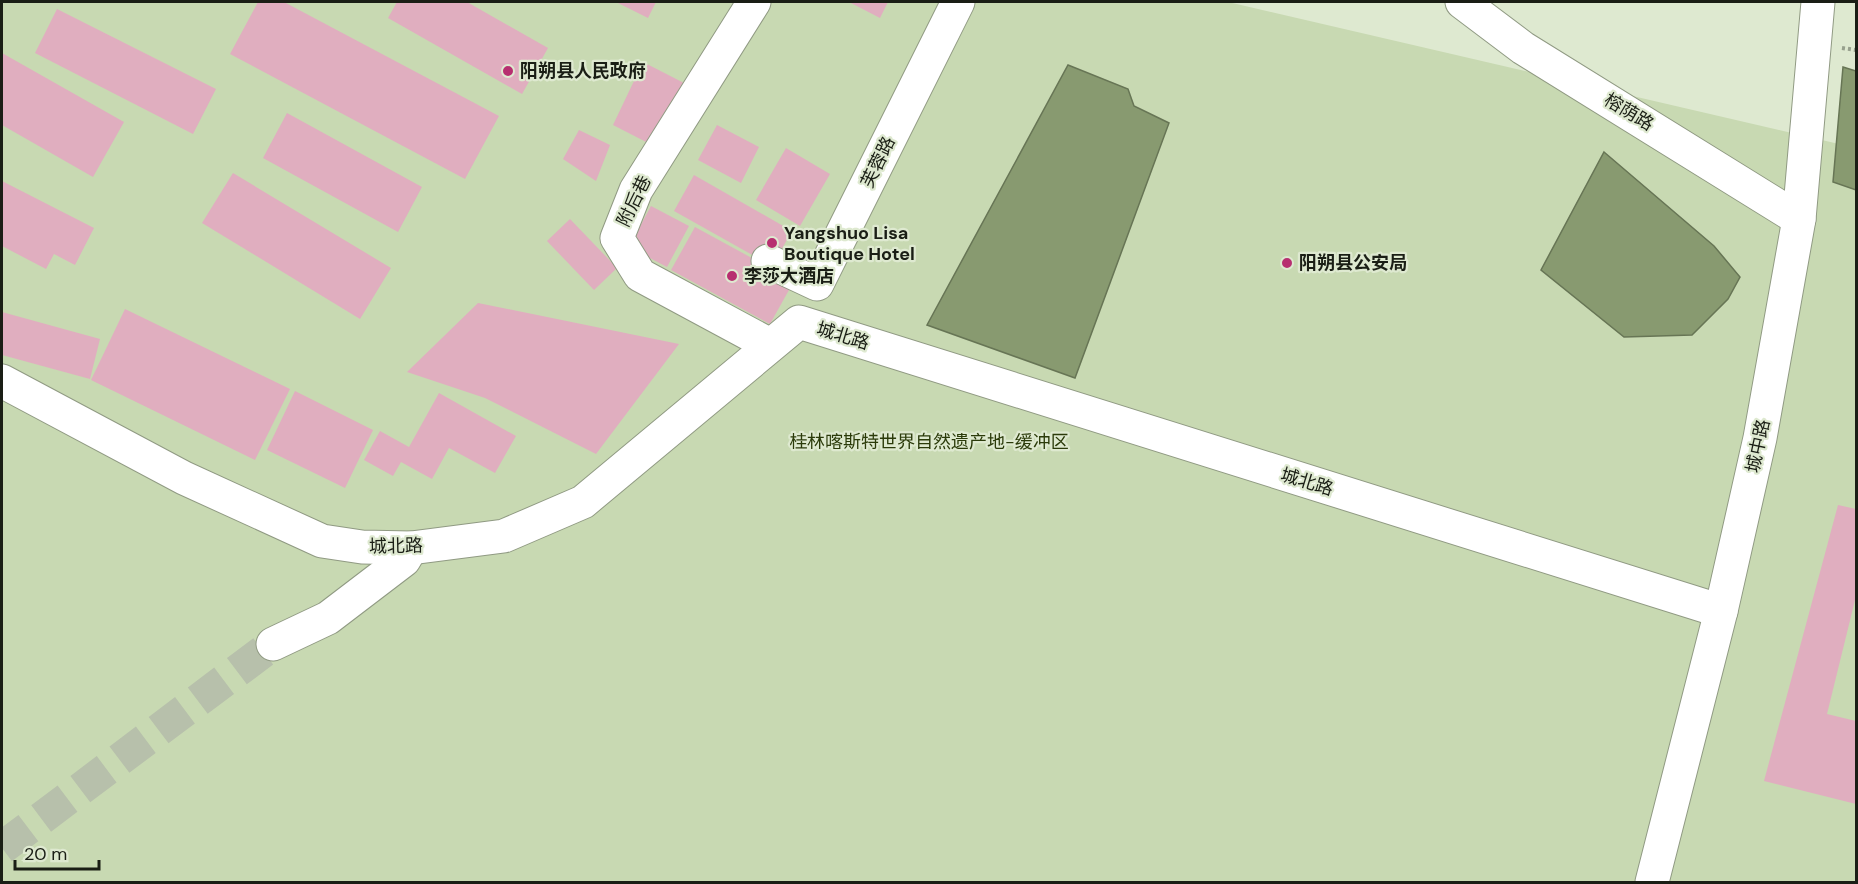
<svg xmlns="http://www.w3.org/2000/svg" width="1858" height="884" viewBox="0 0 1858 884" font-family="'DM Sans','Noto Sans SC',sans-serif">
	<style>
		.green { fill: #c8d9b2 }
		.water { fill: #889a70; stroke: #677555; stroke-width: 1.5 }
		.building { fill: #e0aebf }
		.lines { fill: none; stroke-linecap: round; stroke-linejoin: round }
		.minor-tunnel { stroke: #b7c0ab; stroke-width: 33; stroke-dasharray: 33 16; stroke-linecap: butt }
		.minor-casing { stroke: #909a83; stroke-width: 35 }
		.path { stroke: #97a08d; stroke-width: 4; stroke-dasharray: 3 3; stroke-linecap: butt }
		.minor { stroke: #fff; stroke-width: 33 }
		.poi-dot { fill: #b72f70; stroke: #dee9d0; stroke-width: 2 }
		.labels { text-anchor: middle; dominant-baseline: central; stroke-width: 4.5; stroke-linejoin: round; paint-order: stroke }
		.poi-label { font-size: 18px; font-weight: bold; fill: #1a1e15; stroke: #dee9d0; text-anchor: start }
		.street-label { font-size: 18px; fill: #1a1e15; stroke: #dee9d0 }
		.park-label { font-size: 18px; fill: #2b3b0a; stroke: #dee9d0 }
	</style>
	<rect width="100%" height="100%" fill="#dee9d0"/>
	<polygon class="green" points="2,2 1228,2 1856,148 1856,882 2,882"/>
	<g class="water">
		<polygon points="1068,65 1128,89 1134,106 1169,123 1075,378 927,325"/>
		<polygon points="1843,67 1856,71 1856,190 1833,182"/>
		<polygon points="1604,152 1714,246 1740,277 1728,299 1692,335 1624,337 1541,270"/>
	</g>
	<g class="building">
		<polygon points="258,2 284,2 499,116 465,179 230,54"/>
		<polygon points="397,2 467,2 548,48 522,94 388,18"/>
		<polygon points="616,2 656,2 648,18"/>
		<polygon points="849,2 888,2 880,18"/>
		<polygon points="57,9 216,89 193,134 35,53"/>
		<polygon points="2,53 124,122 93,177 2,125"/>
		<polygon points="643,62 684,83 652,145 613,125"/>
		<polygon points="287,113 422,187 398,232 263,158"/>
		<polygon points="717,125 759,147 741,183 698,160"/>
		<polygon points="579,130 610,145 596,181 563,159"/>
		<polygon points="786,148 830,174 800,226 756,200"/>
		<polygon points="233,173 391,268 360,319 202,223"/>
		<polygon points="694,175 792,231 772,266 674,211"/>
		<polygon points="2,181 94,228 75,265 54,254 46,269 2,246"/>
		<polygon points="651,206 689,226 667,267 629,247"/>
		<polygon points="570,219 617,268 594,290 547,241"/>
		<polygon points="695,227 794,281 770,324 671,270"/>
		<polygon points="478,303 679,344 596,454 485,398 407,372"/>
		<polygon points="125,309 290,389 255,460 91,380"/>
		<polygon points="2,312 100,339 90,379 2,355"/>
		<polygon points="295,391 373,430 345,488 267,450"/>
		<polygon points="439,393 516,436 495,473 449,448 432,479 401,462 393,476 364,460 380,431 409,447"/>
		<polygon points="1838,505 1856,509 1856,596 1827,714 1856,721 1856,804 1764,781"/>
	</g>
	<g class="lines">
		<polyline class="minor-tunnel" points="2,848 273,644"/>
		<g class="minor-casing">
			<g id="minor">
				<polyline points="754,2 636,190 617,238 640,275 770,345"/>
				<polyline points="1462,2 1523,48 1799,219"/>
				<polyline points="768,261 817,284 958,2"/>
				<polyline points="2,381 184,478 322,541 362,547 411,548 504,536 583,502 799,322 1721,611"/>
				<polyline points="273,644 328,618 404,560 411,548"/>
				<polyline points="1652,882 1721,611 1760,438 1799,219 1818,2"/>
			</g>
		</g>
		<polyline class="path" points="1842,48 1856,50"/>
		<use href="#minor" class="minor"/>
	</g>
	<g class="poi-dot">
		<circle cx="508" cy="71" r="6"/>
		<circle cx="772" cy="243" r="6"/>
		<circle cx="1287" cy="263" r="6"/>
		<circle cx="732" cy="276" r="6"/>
	</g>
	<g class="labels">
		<g class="poi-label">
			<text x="520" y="71">阳朔县人民政府</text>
			<text x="784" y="233">Yangshuo Lisa<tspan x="784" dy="21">Boutique Hotel</tspan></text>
			<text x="1299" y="263">阳朔县公安局</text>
			<text x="744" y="276">李莎大酒店</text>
		</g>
		<g class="street-label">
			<text transform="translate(1629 112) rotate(31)">榕荫路</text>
			<text transform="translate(878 162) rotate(-64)">芙蓉路</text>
			<text transform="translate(634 201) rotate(-64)">附后巷</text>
			<text transform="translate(843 336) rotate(17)">城北路</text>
			<text transform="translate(1758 446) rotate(-78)">城中路</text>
			<text transform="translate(1307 482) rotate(17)">城北路</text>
			<text transform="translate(396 546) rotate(-1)">城北路</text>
		</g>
		<g class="park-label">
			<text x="929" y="442">桂林喀斯特世界自然遗产地-缓冲区</text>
		</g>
	</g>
	<rect width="1858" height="884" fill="none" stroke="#1a1e15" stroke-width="6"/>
	<path d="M15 860v9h84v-9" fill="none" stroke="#1a1e15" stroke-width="3"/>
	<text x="24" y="860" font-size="18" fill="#1a1e15" stroke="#dee9d0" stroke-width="4.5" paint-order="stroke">20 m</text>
</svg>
